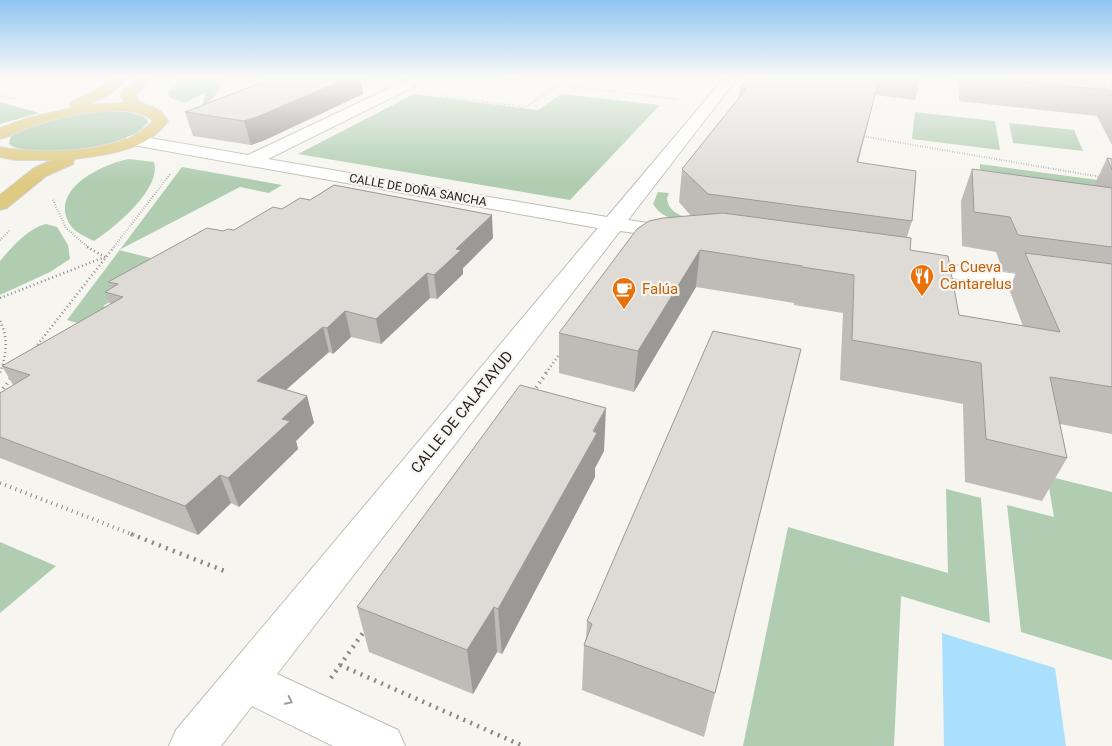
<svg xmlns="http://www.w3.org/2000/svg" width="1112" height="746" viewBox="0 0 1112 746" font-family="Roboto,sans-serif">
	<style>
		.green { fill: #b0cdb1 }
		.water { fill: #aadffe }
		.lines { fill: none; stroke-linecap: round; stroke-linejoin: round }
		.minor-casing { stroke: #c0beb9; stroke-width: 2 }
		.major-casing { stroke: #d3d3d2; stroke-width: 2 }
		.path-far3 { stroke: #898884; stroke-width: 2; stroke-dasharray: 0.5 2; stroke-linecap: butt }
		.path-far2 { stroke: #898884; stroke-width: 2.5; stroke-dasharray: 1 3; stroke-linecap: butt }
		.path-far1 { stroke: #898884; stroke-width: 4; stroke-dasharray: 1 4.5; stroke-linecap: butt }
		.path { stroke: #898884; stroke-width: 4.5; stroke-dasharray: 2 5.5; stroke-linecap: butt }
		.minor { fill: #fff; fill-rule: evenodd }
		.major { fill: #dfca83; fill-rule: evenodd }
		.wall { fill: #bfbcb8 }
		.shaded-wall { fill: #9b9996 }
		.building { fill: #dedbd6; stroke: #9b9996 }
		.oneway { stroke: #9c9c9b }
		.labels { text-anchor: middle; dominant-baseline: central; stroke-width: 4.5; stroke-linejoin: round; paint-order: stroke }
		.far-street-label { font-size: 12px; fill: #232220; stroke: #f7f5ef }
		.food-label { font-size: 15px; fill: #c56008; stroke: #f7f5ef; text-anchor: start }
		.street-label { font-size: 15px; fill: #232220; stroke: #f7f5ef }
	</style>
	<rect width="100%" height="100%" fill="#f7f5ef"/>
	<g class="green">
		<path d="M184,77H216L220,85C217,93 210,102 202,106L206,92L185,103L171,98L168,93Z"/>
		<polygon points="414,94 538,110 561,94 660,105 570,200 298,154"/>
		<polygon points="0,102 39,113 0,124"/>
		<path d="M105,111L128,112L143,116L147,119L148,122C132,148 32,162 9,144L11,135L17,131L63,116Z"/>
		<polygon points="915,112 995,121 1000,150 912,139"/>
		<polygon points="1009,123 1074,130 1083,151 1013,143"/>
		<path d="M129,159L154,162C162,189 114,228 94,241C86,237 76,233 71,226C47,190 102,164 129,159Z"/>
		<polygon points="980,164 1112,182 1112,192 980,174"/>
		<polygon points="182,167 282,185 269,193 240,187 119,250 175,264 103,306 123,312 291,384 67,320"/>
		<path d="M658,192L669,193L667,198C668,211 679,215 690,219C673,219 663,219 653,204Z"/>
		<path d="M46,224L57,227L68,245L70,259L50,272L0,295V261C12,247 28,228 46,224Z"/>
		<polygon points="1047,476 1112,492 1112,660 1021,632 1007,505 1054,517"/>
		<polygon points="946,489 981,498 990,623 901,596 894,746 743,746 788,527 948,573"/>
		<polygon points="0,542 56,566 0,613"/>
	</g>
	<polygon class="water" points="942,633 1055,668 1066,746 944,746"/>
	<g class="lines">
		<g class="minor-casing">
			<g id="minor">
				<polygon points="413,77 429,77 427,80 268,159 607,217 725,77 738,77 628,220 682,228 685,232 682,236 675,238 620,231 277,674 398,730 405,746 333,746 252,706 221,746 169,746 176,730 598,228 133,145 127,143 125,140 127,137 133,135 248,155"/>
				<polygon points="913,259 1112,288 1112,302 905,271 902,266 905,261"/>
			</g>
		</g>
		<g class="major-casing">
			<path id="major" d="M116,77H130L110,94L88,105L124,103L121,94L123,91L140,77H153L135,95C139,106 149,104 157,109C161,111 166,117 168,121C148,150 107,155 74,159L73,164L46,176L7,208L0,210V195L34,168L52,160H15L0,157V147C40,155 124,154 153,121C133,100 62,116 36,125C24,128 12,136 0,139V128L28,118L72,108L70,105L72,102L100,88Z"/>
		</g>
		<g class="path-far3">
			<polyline points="489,77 676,99"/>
			<polyline points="0,96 17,99"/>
			<polyline points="227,96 252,86"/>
			<polyline points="440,96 526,107 569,77"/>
			<polyline points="207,105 220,89 218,77"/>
			<polyline points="861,136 1101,177"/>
			<polyline points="53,200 66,228 89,248"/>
			<polyline points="0,240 10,230"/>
			<polyline points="113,248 171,173"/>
		</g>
		<g class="path-far2">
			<polyline points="87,247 105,257"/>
			<polyline points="0,298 105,257"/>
			<path d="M0,321C9,339 6,355 0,373"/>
			<polyline points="35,348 114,247"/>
			<polyline points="546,373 561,352"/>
		</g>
		<g class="path-far1">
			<polyline points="533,392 547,372"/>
			<polyline points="0,393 11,378"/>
			<polyline points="0,483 134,535"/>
		</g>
		<g class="path">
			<polyline points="131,534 227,572"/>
			<polyline points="340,665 523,746"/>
			<polyline points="331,678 365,630"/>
		</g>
		<use href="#minor" class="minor"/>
		<use href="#major" class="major"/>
	</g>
	<g class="wall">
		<polygon points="276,77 361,77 363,94 265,140 251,145 193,136 185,112"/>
		<polygon points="748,77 921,77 915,100 875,95 858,163 912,221 907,237 910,250 959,315 1023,326 1009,289 1016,273 1003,271 996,252 962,246 961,201 972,169 1094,186 1107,158 1112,159 1112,434 1060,424 1067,458 1042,501 965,482 963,404 840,380 843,313 794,305 794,303 696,287 634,392 559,373 559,333 691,216 679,202 682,169 738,99 740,88"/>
		<polygon points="958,77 1112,77 1112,145 1097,116 959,101"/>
		<polygon points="282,209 493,238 463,268 463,274 437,299 430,298 381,344 351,337 333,354 329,352 286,390 307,396 314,423 296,441 298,449 239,507 231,503 198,535 0,458 0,393 13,385 2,366 110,304 105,292 111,288 108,282 223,231 234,230"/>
		<polygon points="801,349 704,737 582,690 584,645 586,638 587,621"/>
		<polygon points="604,451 595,468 595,477 502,654 497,652 473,694 369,652 357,607"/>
	</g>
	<g class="shaded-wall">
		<polygon points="350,77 361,77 363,94 265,140 251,145 244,121"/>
		<polygon points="492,215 493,238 463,268 463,274 437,299 434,275 456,249"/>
		<polygon points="700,250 696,287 634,392 638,351"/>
		<polygon points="427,273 430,298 381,344 376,319"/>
		<polygon points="345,311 351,337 333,354 327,328"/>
		<polygon points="323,327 329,352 265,408 257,381"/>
		<polygon points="307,396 314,423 296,441 298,449 239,507 228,478 282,419"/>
		<polygon points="606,408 604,451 595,468 595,477 502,654 498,609"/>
		<polygon points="220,475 231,503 198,535 185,506"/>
		<polygon points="494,607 497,652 473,694 467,650"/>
	</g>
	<g class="building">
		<polygon points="276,77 350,77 259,116 244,121 185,112"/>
		<polygon points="748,77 880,77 857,162 916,171 912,221 708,194 682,169 746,89 740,88"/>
		<polygon points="975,77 1112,77 1112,96 1109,90"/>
		<polygon points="1107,158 1112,159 1112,170"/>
		<polygon points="972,169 1112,188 1112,247 1018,235 1010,217 974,212"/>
		<polygon points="334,185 492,215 456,249 461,250 434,275 427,273 376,319 345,311 327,328 323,327 257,381 307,396 282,419 290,421 228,478 220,475 185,506 0,437 0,393 30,375 2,366 123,297 105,292 118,284 108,282 207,228 223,231 228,229 234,230 273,207 282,209 300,198 310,200"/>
		<polygon points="723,213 911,238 910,250 948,256 959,315 1060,332 1025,253 1112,264 1112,387 1050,377 1067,458 986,439 981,363 852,340 854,275 802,267 802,266 700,250 638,351 559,333 637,229 649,221 663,218"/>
		<polygon points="713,331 801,349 715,693 584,645 592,624 587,621"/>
		<polygon points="520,385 606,408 593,431 597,433 498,609 494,607 467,650 357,607"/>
	</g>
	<defs><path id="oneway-chevron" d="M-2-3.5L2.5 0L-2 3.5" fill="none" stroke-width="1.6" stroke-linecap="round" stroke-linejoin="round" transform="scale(1.25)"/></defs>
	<use class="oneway" href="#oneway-chevron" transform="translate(289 701) rotate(26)"/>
	<linearGradient id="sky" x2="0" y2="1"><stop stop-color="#8fc5f1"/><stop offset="0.43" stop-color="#fbfaf8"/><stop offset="1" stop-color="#fbfaf8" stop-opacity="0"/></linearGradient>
	<rect width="1112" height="181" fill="url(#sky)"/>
	<defs>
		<g id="restaurant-pin" transform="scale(1.25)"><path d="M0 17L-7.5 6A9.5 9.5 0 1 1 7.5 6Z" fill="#e8710a" stroke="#f7f5ef"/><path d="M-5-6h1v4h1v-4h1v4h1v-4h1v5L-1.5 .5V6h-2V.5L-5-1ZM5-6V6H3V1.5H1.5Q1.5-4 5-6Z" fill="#fff"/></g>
		<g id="cafe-pin" transform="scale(1.25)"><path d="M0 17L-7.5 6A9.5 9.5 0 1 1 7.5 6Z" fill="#e8710a" stroke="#f7f5ef"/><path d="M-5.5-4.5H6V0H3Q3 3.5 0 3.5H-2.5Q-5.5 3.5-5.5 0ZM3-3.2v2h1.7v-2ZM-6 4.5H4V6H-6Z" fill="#fff"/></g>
	</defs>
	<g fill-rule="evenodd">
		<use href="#restaurant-pin" x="922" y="276"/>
		<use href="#cafe-pin" x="624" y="289"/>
	</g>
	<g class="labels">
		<g class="far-street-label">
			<text transform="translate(418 190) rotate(10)">CALLE DE DOÑA SANCHA</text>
		</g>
		<g class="food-label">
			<text x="940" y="267">La Cueva<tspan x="940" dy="17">Cantarelus</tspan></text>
			<text x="642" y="289">Falúa</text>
		</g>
		<g class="street-label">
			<text transform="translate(462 412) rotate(-51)">CALLE DE CALATAYUD</text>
		</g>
	</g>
</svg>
